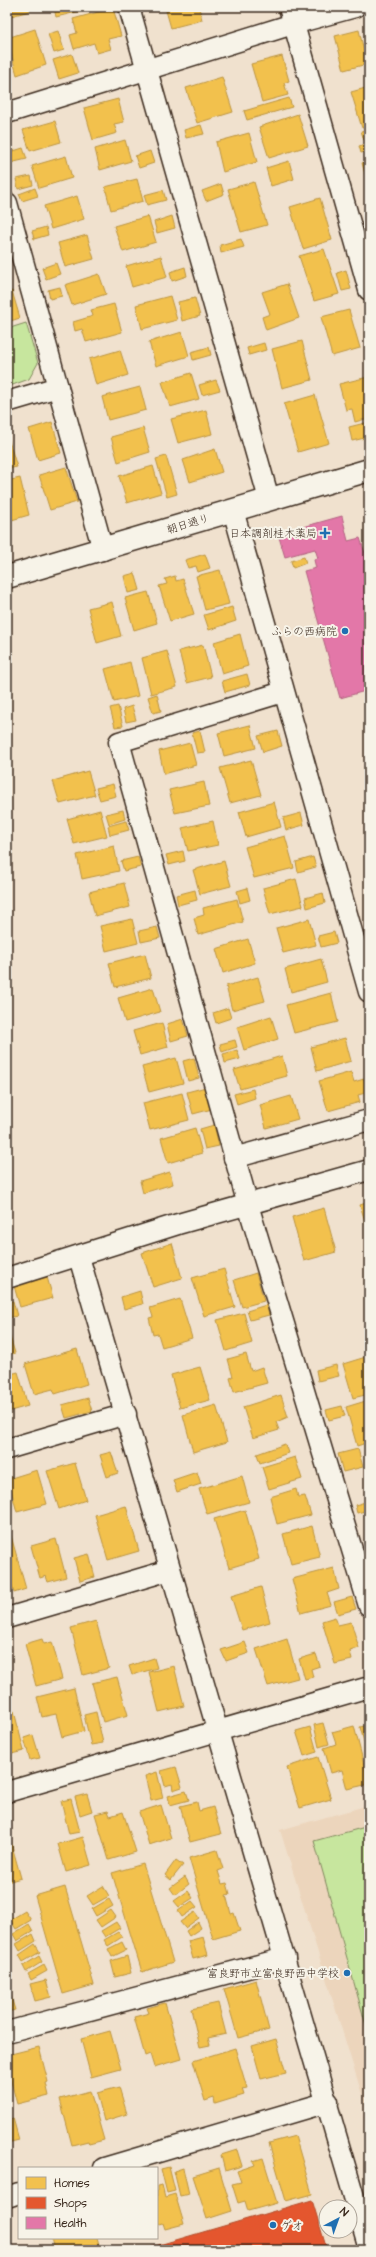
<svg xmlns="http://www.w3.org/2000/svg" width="376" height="2257" viewBox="0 0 376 2257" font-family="'Architects Daughter','Klee One',sans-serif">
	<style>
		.built { fill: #ecd5bc }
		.green { fill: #c7e69e; stroke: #81885e }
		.homes { fill: #f2c14e; stroke: #bb9440 }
		.shops { fill: #e4572e; stroke: #b14a29 }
		.health { fill: #e377a8; stroke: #b1607f }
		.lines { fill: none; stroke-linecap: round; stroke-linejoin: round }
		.minor-casing { stroke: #3b2a1e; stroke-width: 23 }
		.tertiary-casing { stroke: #3b2a1e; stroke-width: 25 }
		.minor { stroke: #f7f3e8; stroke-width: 20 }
		.tertiary { stroke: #f7f3e8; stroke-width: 22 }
		.poi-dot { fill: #1f6fb2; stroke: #f7f3e8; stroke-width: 1.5 }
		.labels { text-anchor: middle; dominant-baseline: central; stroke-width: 4; stroke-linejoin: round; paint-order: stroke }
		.street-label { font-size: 11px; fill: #3b2a1e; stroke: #f7f3e8 }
		.poi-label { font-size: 11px; fill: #3b2a1e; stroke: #f7f3e8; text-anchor: end }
	</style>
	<rect width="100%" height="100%" fill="#f0e1ce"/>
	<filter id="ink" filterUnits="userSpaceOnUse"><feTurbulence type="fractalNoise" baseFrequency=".025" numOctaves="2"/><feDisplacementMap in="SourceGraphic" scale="8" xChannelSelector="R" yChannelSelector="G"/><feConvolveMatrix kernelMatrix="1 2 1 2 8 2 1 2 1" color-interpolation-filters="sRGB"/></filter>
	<g filter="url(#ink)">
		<polygon class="built" points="369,1805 369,2117 280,1830"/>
		<g class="green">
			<polygon points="26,323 38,363 29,379 7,387 7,329"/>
			<polygon points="369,1826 369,2036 314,1841"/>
		</g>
		<g class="homes">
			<polygon points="7,7 29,7 30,11 7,17"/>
			<polygon points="54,7 84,7 85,10 56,17"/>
			<polygon points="165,7 199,7 202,20 171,28"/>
			<polygon points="113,8 121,36 108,39 111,49 97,53 94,43 74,49 70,35 77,33 73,19"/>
			<polygon points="35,29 46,65 17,75 7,38"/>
			<polygon points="359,30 367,64 344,70 335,36"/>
			<polygon points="58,31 64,50 54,53 48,34"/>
			<polygon points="72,54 78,73 59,79 53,60"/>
			<polygon points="282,56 289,81 284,83 288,95 262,102 251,64"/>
			<polygon points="222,77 233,112 197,123 186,88"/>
			<polygon points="369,87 369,126 362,128 351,92"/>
			<polygon points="289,98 292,107 247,120 244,111"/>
			<polygon points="118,99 124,122 114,124 117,133 93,140 84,108"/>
			<polygon points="298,114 308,146 269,158 259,127"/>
			<polygon points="55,121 61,142 30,151 23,130"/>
			<polygon points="201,125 204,134 186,138 184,130"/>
			<polygon points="369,129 369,138 364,140 361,131"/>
			<polygon points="249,133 257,162 223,172 216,142"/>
			<polygon points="125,140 131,161 100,170 95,149"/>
			<polygon points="369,143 369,151 361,153 359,146"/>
			<polygon points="23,148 27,159 10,163 7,153"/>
			<polygon points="150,151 154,163 139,168 135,156"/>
			<polygon points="66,156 72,178 39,188 32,166"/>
			<polygon points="366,156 369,156 369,188 362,163 368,161"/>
			<polygon points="289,161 294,179 271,186 266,168"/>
			<polygon points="31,176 33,185 18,189 16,179"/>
			<polygon points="137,179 143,201 111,210 105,187"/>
			<polygon points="254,182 267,225 241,232 228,189"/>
			<polygon points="221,184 224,194 206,201 202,191"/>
			<polygon points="35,188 38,196 22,201 19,194"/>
			<polygon points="163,190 166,200 147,205 144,195"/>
			<polygon points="77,196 84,219 51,229 44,206"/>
			<polygon points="320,198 332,240 303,249 290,207"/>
			<polygon points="148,216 156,242 123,252 114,226"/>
			<polygon points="172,216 175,228 157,233 154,222"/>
			<polygon points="46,227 48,235 34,239 32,231"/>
			<polygon points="87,235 94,259 65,267 58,243"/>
			<polygon points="241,239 244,247 221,253 220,245"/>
			<polygon points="324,249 339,294 314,301 299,256"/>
			<polygon points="161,256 167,277 132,287 126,266"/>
			<polygon points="56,263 60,274 46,279 42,268"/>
			<polygon points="185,267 187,276 172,281 170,272"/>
			<polygon points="346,270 351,289 342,291 337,273"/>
			<polygon points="99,274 106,294 72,305 65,285"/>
			<polygon points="287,284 299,318 266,330 262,317 270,314 262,292"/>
			<polygon points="60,287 62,296 50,299 48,290"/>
			<polygon points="12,291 20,318 7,322 7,292"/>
			<polygon points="170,296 177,320 142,329 136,305"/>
			<polygon points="195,298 200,316 182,321 178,302"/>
			<polygon points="114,304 122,332 86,342 82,329 75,331 73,322 93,316 91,310"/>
			<polygon points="349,310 360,348 332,356 321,317"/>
			<polygon points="182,332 189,356 156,366 149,342"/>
			<polygon points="302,341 312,380 282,388 272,349"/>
			<polygon points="264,343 266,350 249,355 247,348"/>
			<polygon points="209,347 211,355 193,360 191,352"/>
			<polygon points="120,350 128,375 96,385 89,359"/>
			<polygon points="191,373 199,399 170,407 162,382"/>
			<polygon points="368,377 369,418 355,422 352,409 346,410 339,384"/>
			<polygon points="216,380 220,390 202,395 199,385"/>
			<polygon points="140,387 146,410 108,420 102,397"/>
			<polygon points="315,395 329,443 298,452 284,404"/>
			<polygon points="206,410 212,434 178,443 171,419"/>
			<polygon points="52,422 61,453 38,460 29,429"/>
			<polygon points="369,422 369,437 352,441 349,427"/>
			<polygon points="143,428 150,452 118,462 111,437"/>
			<polygon points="7,435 17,467 7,469"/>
			<polygon points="215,449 222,472 190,482 183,460"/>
			<polygon points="166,456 177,494 167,497 156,459"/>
			<polygon points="153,466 161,493 127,503 119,476"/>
			<polygon points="66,467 77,502 50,510 39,475"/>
			<polygon points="20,478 29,515 8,521 7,481"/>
			<polygon points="205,554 210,568 198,572 196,566 188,568 185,560"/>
			<polygon points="304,557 306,563 293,568 291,561"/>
			<polygon points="220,570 229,604 205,610 196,576"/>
			<polygon points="135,573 140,590 128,593 124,576"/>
			<polygon points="175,576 176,581 183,579 194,614 170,621 159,586 167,584 165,579"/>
			<polygon points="148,592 157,623 134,630 125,598"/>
			<polygon points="112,602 121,636 97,643 88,608"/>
			<polygon points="232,607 236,621 209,630 204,615"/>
			<polygon points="240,634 248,666 222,674 214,642"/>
			<polygon points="203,645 211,677 187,683 179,651"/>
			<polygon points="167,651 177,687 151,694 142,658"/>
			<polygon points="130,662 138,696 114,702 105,669"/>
			<polygon points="247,674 250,685 225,692 222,681"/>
			<polygon points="157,694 161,711 153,713 148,697"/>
			<polygon points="118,706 123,726 115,727 110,708"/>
			<polygon points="132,706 136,720 126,722 123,709"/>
			<polygon points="250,725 256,748 224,756 218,733"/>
			<polygon points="200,731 205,752 197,753 192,733"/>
			<polygon points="278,731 282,746 263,752 258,736"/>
			<polygon points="190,743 196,765 164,774 159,751"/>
			<polygon points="251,760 261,795 230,803 220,768"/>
			<polygon points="88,771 95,795 60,804 53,781"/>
			<polygon points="204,782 209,806 175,813 169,790"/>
			<polygon points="113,784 116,796 100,800 96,788"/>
			<polygon points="274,802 281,827 246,837 239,812"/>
			<polygon points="100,810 107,836 74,844 67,819"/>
			<polygon points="123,810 125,819 109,824 106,814"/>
			<polygon points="301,813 304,825 286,830 283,818"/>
			<polygon points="126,821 129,830 110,835 108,826"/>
			<polygon points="213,821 218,845 188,851 182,828"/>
			<polygon points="285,836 294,868 254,878 245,847"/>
			<polygon points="114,846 119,871 82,879 77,855"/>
			<polygon points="183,851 185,861 169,865 166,855"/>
			<polygon points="138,857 141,867 124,871 121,861"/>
			<polygon points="313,857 316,867 298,872 296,862"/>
			<polygon points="224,861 231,886 200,894 193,870"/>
			<polygon points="296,879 303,906 270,914 263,888"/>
			<polygon points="124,883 130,907 95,916 89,892"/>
			<polygon points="247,888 250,900 240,903 237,891"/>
			<polygon points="195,890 197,900 178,905 176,895"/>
			<polygon points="323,893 325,903 307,908 305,898"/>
			<polygon points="237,899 243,922 198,935 194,918 204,915 203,908"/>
			<polygon points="132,919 138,943 106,951 100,926"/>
			<polygon points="309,919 316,945 283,953 276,928"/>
			<polygon points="157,927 160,938 141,942 139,931"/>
			<polygon points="334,932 337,943 321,947 318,936"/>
			<polygon points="248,939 255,963 223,973 216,949"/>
			<polygon points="145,954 151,978 115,987 109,963"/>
			<polygon points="321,959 327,982 291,992 285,969"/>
			<polygon points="258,977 265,1001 232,1010 226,986"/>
			<polygon points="153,988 160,1012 125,1022 118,998"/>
			<polygon points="331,993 338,1022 294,1033 286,1005"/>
			<polygon points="228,1008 231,1018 216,1023 213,1013"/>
			<polygon points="271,1016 278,1039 244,1050 237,1027"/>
			<polygon points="183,1019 188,1036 171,1041 167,1024"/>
			<polygon points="162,1023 168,1047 140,1055 133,1031"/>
			<polygon points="345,1038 351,1061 317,1071 311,1047"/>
			<polygon points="235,1040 237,1047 222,1052 220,1044"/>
			<polygon points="237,1050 240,1059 225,1063 223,1054"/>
			<polygon points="282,1056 287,1076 240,1089 234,1070"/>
			<polygon points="176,1058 183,1083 149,1092 142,1067"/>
			<polygon points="194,1058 199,1078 188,1081 183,1061"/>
			<polygon points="351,1072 354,1082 364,1079 369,1092 358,1095 360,1102 328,1111 319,1081"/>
			<polygon points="206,1087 212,1109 193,1114 187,1092"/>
			<polygon points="253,1089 255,1098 237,1104 234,1094"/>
			<polygon points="182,1093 189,1120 150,1130 143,1103"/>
			<polygon points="291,1096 298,1119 266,1128 260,1105"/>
			<polygon points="214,1125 219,1146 205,1149 200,1129"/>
			<polygon points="195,1128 202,1153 168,1163 161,1138"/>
			<polygon points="170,1172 173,1184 143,1193 140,1181"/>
			<polygon points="369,1202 369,1234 360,1205"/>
			<polygon points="324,1208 336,1252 304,1261 292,1217"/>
			<polygon points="172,1243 182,1278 153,1287 142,1253"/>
			<polygon points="224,1269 235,1307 204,1316 192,1278"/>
			<polygon points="256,1273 264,1301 242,1307 234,1280"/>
			<polygon points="47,1277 53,1298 20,1307 14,1286"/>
			<polygon points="140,1291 143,1304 124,1309 121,1297"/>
			<polygon points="180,1299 192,1338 162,1347 158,1334 153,1335 149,1318 153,1317 150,1308"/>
			<polygon points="13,1301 17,1316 7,1318 7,1302"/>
			<polygon points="266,1305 269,1315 250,1320 247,1311"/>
			<polygon points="244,1313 252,1343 226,1351 217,1320"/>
			<polygon points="7,1327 15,1353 7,1355"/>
			<polygon points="77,1349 87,1384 55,1394 53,1389 34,1394 25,1364"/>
			<polygon points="246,1354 251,1371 262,1367 267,1383 234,1392 230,1378 233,1377 228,1359"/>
			<polygon points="369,1356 369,1394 353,1398 343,1364"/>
			<polygon points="336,1365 339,1376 318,1381 316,1370"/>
			<polygon points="200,1367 210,1400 180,1408 171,1375"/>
			<polygon points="18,1372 28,1406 7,1412 7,1375"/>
			<polygon points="281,1395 288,1417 276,1422 279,1430 253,1438 243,1407"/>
			<polygon points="88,1398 92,1411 66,1418 62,1405"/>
			<polygon points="369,1400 369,1442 357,1446 346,1407"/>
			<polygon points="216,1405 227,1442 193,1452 183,1415"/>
			<polygon points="342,1406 345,1416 329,1420 326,1410"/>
			<polygon points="285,1444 288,1453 260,1463 257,1454"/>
			<polygon points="358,1449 363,1467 343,1472 338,1454"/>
			<polygon points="111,1452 118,1473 107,1477 100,1455"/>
			<polygon points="295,1457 302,1479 269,1489 262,1467"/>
			<polygon points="75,1463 86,1500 59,1509 47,1471"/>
			<polygon points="37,1470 47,1504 17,1512 8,1479"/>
			<polygon points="197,1472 201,1484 177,1492 173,1480"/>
			<polygon points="242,1476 249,1502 207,1514 199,1489"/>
			<polygon points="296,1489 298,1497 305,1496 311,1515 277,1524 270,1497"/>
			<polygon points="369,1501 369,1510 357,1513 355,1505"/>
			<polygon points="126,1506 139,1551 108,1560 95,1515"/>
			<polygon points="245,1510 259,1559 229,1568 214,1519"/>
			<polygon points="312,1526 320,1557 291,1564 283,1534"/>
			<polygon points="11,1536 26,1589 14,1593 11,1583 7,1584 7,1537"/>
			<polygon points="56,1539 66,1577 48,1582 46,1576 40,1578 31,1546"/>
			<polygon points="89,1554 95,1577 80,1581 74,1558"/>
			<polygon points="334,1568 339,1589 327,1593 331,1605 301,1613 292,1579"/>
			<polygon points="261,1587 270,1622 242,1630 231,1596"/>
			<polygon points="352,1597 356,1609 338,1614 334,1602"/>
			<polygon points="335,1617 338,1625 351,1622 359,1648 350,1651 352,1660 335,1664 322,1621"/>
			<polygon points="96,1621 109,1668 83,1675 71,1628"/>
			<polygon points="42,1639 44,1644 52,1642 62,1679 36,1686 25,1644"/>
			<polygon points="287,1639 298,1678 268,1686 256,1649"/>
			<polygon points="245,1642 249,1653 226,1661 221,1650"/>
			<polygon points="316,1654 320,1666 311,1669 313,1677 305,1679 299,1659"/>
			<polygon points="154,1658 157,1668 132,1675 129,1666"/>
			<polygon points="174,1666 184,1706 159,1712 149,1672"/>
			<polygon points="117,1677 128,1715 103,1722 92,1683"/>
			<polygon points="7,1679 10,1692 7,1693"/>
			<polygon points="74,1688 84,1731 62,1737 56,1714 42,1717 37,1697"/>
			<polygon points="14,1711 24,1751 7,1755 7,1713"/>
			<polygon points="96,1712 103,1743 91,1745 84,1715"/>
			<polygon points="323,1723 329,1744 319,1747 314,1725"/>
			<polygon points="369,1725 369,1760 360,1727"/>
			<polygon points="354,1726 369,1784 347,1789 342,1770 331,1773 324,1748 336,1744 332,1732"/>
			<polygon points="310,1727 317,1752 304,1756 296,1731"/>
			<polygon points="33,1735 40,1758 30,1760 24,1738"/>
			<polygon points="318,1757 331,1799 300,1808 287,1767"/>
			<polygon points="176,1767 182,1787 173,1790 172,1784 165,1786 161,1771"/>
			<polygon points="157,1772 163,1798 151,1801 145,1776"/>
			<polygon points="186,1791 189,1800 170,1805 168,1796"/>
			<polygon points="87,1794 92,1811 80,1815 75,1797"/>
			<polygon points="71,1799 80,1832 69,1834 61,1801"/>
			<polygon points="197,1802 199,1811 213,1807 221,1834 190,1842 180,1806"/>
			<polygon points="161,1805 171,1838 149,1845 139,1812"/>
			<polygon points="108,1811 110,1816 123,1812 136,1852 109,1860 95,1814"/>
			<polygon points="7,1828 21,1878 7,1882"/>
			<polygon points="83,1837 91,1865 66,1872 58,1844"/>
			<polygon points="217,1850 223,1869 218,1871 222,1884 227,1883 230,1894 226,1895 231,1914 234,1913 240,1931 213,1939 189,1858"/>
			<polygon points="176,1860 183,1865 171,1880 165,1875"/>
			<polygon points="143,1864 173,1962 142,1972 112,1873"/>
			<polygon points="185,1877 189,1884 175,1895 170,1888"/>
			<polygon points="103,1886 109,1896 93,1905 87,1896"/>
			<polygon points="65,1887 94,1985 63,1994 35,1896"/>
			<polygon points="188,1891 193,1898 179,1907 174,1901"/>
			<polygon points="109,1899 113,1906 96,1916 92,1909"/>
			<polygon points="192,1901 197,1907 182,1917 178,1911"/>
			<polygon points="111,1910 116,1917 101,1927 96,1920"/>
			<polygon points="25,1911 31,1920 16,1929 10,1920"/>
			<polygon points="195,1912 199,1918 185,1928 180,1922"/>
			<polygon points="116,1922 120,1928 105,1937 101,1931"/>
			<polygon points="198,1922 201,1928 189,1936 186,1931"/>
			<polygon points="29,1924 33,1931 17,1941 13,1934"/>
			<polygon points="118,1932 122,1937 108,1946 104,1940"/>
			<polygon points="33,1934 36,1941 20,1951 16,1944"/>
			<polygon points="203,1937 208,1955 193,1959 188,1941"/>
			<polygon points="122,1942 126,1950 112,1957 108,1949"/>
			<polygon points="35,1944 40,1952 23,1962 19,1955"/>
			<polygon points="39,1956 42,1962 26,1972 23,1966"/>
			<polygon points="127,1956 131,1973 115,1977 111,1961"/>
			<polygon points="44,1965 47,1971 31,1980 28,1974"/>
			<polygon points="46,1980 51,1997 35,2001 30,1984"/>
			<polygon points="256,1980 269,2030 238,2038 224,1989"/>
			<polygon points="7,1984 15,2010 7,2012"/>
			<polygon points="165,2003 181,2059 154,2067 150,2054 145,2056 134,2017 149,2013 147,2008"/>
			<polygon points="218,2003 226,2034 208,2038 210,2045 200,2047 191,2009"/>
			<polygon points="110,2031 121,2069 91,2077 81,2039"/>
			<polygon points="276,2039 286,2073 261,2079 252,2046"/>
			<polygon points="39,2047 48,2082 46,2083 49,2096 17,2104 7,2066 7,2055"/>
			<polygon points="235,2048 247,2088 242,2089 244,2095 215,2104 214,2098 205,2101 193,2061"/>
			<polygon points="119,2087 127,2114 104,2121 97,2093"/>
			<polygon points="90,2091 104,2140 89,2144 88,2141 72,2145 60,2099"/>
			<polygon points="13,2118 19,2140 7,2143 7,2120"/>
			<polygon points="295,2136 312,2194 286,2201 269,2143"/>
			<polygon points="237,2150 242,2166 225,2171 221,2155"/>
			<polygon points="263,2158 277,2203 248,2211 245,2201 238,2203 232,2184 241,2182 237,2171 255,2165 253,2161"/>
			<polygon points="169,2167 175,2191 167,2193 161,2169"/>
			<polygon points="183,2168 189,2194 180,2196 174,2171"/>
			<polygon points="219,2168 232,2211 207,2219 193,2176"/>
			<polygon points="162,2185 165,2197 175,2194 184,2224 165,2229 163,2223 157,2225 157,2186"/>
			<polygon points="51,2238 97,2238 100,2250 54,2250"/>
		</g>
		<polygon class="shops" points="312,2200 327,2250 142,2250"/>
		<polygon class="health" points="342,516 348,541 360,538 365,553 369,552 369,690 340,698 304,571 316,568 314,560 318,558 315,549 285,557 278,534"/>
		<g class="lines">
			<g class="minor-casing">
				<g id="minor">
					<polyline points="129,7 269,499"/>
					<polyline points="289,7 369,290"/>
					<polyline points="7,113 293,24 355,7"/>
					<polyline points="7,203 103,550"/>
					<polyline points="7,402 58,387"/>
					<polyline points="233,510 369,992"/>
					<polyline points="283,692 119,742 248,1205 369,1606"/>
					<polyline points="234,1158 369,1120"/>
					<polyline points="79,1257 369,2248"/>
					<polyline points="7,1278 178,1224 369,1170"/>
					<polyline points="7,1449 126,1414"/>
					<polyline points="7,1618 170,1570"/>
					<polyline points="7,1792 369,1687"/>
					<polyline points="7,2032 285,1958"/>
					<polyline points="104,2168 328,2102"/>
					<polyline points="7,2197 19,2193"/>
				</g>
			</g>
			<g class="tertiary-casing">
				<polyline id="tertiary" points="7,577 369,470"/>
			</g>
			<use href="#minor" class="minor"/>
			<use href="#tertiary" class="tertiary"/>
		</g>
	</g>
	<g class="poi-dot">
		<path d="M323 527h4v4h4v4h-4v4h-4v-4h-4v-4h4z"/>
		<circle cx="345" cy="631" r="4"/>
		<circle cx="347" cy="1973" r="4"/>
		<circle cx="273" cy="2225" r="4"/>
	</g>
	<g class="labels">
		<g class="street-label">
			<text transform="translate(188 524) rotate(-17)">朝日通り</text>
		</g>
		<g class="poi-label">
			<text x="317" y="533">日本調剤桂木薬局</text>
			<text x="337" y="631">ふらの西病院</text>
			<text x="339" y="1973">富良野市立富良野西中学校</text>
			<text x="281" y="2225" text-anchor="start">ゲオ</text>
		</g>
	</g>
	<rect width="376" height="2257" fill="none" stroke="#f7f3e8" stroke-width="24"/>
	<rect x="12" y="12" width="352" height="2233" fill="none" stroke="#3b2a1e" stroke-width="1.5" filter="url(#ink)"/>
	<rect x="18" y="2167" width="140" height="72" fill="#f7f3e8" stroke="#aca397"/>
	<rect x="26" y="2177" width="20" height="12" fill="#f2c14e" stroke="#aca397"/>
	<text x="54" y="2187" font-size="12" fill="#3b2a1e">Homes</text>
	<rect x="26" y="2197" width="20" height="12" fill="#e4572e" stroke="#aca397"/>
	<text x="54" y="2207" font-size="12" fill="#3b2a1e">Shops</text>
	<rect x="26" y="2217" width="20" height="12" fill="#e377a8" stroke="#aca397"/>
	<text x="54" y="2227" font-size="12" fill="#3b2a1e">Health</text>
	<g transform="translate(338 2219) rotate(41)"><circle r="19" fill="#f7f3e8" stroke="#aca397"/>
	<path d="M0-3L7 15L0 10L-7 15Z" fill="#1f6fb2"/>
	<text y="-6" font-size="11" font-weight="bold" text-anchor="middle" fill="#3b2a1e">N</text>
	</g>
</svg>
